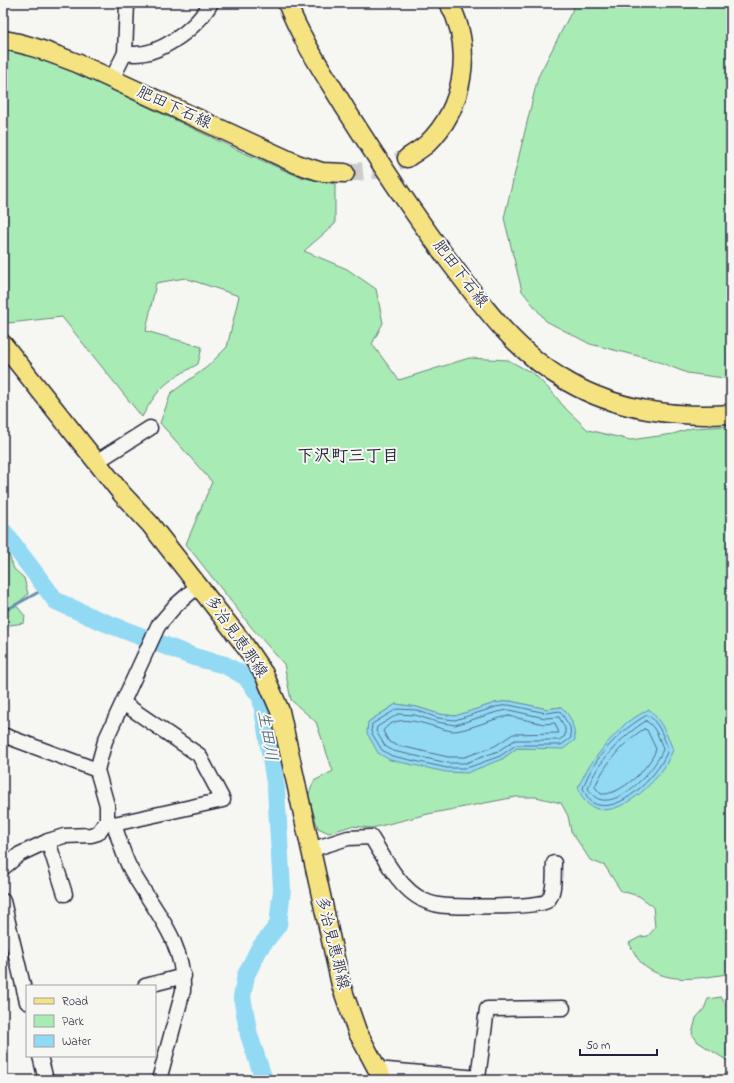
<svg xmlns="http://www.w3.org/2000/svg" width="734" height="1083" viewBox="0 0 734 1083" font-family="'Indie Flower','Klee One',sans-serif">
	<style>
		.green { fill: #a9ebb5; stroke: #668678; fill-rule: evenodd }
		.water { fill: #92d9f4; stroke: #6590aa }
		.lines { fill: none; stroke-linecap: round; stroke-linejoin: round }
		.shore { stroke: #4f6b85; stroke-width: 1 }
		.stream { stroke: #6590aa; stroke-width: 3 }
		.river { stroke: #92d9f4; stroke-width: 18 }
		.major-tunnel { stroke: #cccccd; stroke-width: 18; stroke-dasharray: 18 9; stroke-linecap: butt }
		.minor-casing { stroke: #22223b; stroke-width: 17 }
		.major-casing { stroke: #22223b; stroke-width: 21 }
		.minor { stroke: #f6f6f2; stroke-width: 14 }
		.major { stroke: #f5e382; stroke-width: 18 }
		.labels { text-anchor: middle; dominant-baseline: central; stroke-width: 4; stroke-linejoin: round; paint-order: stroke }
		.street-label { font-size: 16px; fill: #22223b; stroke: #f6f6f2 }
		.neighbourhood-label { font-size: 17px; font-weight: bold; fill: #22223b; stroke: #f6f6f2 }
		.water-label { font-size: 17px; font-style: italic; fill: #445972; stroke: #f6f6f2 }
	</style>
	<rect width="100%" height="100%" fill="#f6f6f2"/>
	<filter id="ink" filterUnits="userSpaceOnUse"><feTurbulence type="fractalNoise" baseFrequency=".025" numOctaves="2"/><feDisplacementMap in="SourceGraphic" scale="8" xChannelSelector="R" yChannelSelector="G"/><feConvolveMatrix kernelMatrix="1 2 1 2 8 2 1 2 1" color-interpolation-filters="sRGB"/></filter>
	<g filter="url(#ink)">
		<g class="green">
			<polygon points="576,3 731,3 731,379 687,373 654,360 590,344 546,321 522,291 504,218 538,77"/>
			<path d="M3,50L32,56L62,66L240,151L300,177L335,184V224L304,251L347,269L376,289L383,323L372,344L399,380L469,358L508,360L534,374L552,392L565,408L588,430L630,440L673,434L692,428L731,426V971L727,974C701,978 671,984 647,968C639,963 634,952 629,943L640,937L648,936L655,928L653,906L639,896L621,891L605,866L590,860L583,849L571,831L568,816L561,803L536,797H516L428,814L372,828L351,826L329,833L318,828L308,796L314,781L333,771L316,722L291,700L284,664L252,628L186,544L212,482L160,423L171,393L207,367L227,347L239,296L185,278L156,283L146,331L202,347L198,364C166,382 160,385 142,417L62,317L9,323L3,316ZM510,701L547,709L561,707L537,748H517L502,759L407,762L391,760L368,722L396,704L417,707L439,714L456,716L495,703Z"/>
			<polygon points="3,548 9,555 14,569 24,578 28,594 16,605 25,616 24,623 3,626"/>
			<polygon points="721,997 731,1014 731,1063 698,1042 692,1034 696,1018 704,1009 708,999"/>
		</g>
		<g class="water">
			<path d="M510,701L547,709L561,707C572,716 574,727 575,740L563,749L517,748L502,759L467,773L446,772L390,760L378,753L367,733L368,722L396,704L417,707L439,714L455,716L495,703Z"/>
			<path d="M649,709C661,721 667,734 673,750C670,756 667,764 663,769C649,789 608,827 585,801C582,798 580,792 578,787L588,768L606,744L627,722Z"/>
		</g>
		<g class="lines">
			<g class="shore">
				<polygon points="509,705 546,713 560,711 570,727 571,738 561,745 516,745 500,756 467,768 447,768 392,756 382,750 371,732 372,724 397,709 416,710 438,718 455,720 496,707"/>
				<polygon points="509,710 545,718 559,717 565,728 565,736 559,740 515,740 498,751 466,763 448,763 393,751 385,746 376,731 377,727 398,714 415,715 437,722 455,725 497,712"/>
				<path d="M647,715C658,720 664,738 668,749C662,771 624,811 599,805C590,804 586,795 583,788C593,758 620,730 647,715Z"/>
				<path d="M509,716L544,724L555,723L559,733L513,734L495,746L465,757H448L396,745L389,742L383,731C398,709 432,728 452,731C464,732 493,718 509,716Z"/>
				<path d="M646,721C655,725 660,740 663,749C656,771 605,824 588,788C597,762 623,735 646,721Z"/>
				<path d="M644,729L647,730L656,749C651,767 620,796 601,794L595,787C603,766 625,740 644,729Z"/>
			</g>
			<polyline class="stream" points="3,608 8,609 46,588"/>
			<polyline class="river" points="3,531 56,601 96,619 194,657 225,665 246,677 261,697 276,789 282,889 278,925 259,949 246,975 242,997 249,1035 264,1080"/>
			<polyline class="major-tunnel" points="345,173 375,170 407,158"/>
			<g class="minor-casing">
				<g id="minor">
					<path d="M125,53C156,60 196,29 211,3"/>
					<polyline points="112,79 125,53 127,3"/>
					<polyline points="96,462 150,428"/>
					<polyline points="3,735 97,770"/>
					<path d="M107,820L114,824C119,838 123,856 131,870C154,911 185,941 183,991L159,1080"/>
					<polyline points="114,824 223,800 199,755 123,703"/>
					<polyline points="48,841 65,894"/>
					<path d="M310,850L348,838L371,837C385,859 399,888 423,900C427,902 434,904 438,905C452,907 540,908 547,901C556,893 553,873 554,863"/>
					<polyline points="3,868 20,854 48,841 64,836 91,835 98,833 107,820 107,805 97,770 105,741 158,626 175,606 199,585"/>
					<polyline points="3,901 27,1002"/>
					<polyline points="145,986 184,976"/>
					<polyline points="40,1056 46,1080"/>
					<polyline points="376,1069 478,1078 487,1009 563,1008"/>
				</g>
			</g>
			<g class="major-casing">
				<g id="major">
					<path d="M287,3C302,41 324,73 345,108C376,157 408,206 443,253C479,301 514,352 568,382C616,410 676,418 731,414"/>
					<path d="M3,40C29,44 53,54 77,63L297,164L322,172L345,173"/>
					<path d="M407,158C413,154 421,149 427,144C464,108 474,49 449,3"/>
					<polyline points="3,344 122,494 150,524 243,643 264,674 280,711 341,985 357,1031 383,1080"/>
				</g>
			</g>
			<use href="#minor" class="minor"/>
			<use href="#major" class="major"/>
		</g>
	</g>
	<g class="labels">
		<g class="street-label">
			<text transform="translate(174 108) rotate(25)">肥田下石線</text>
			<text transform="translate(460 274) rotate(53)">肥田下石線</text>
			<text transform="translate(236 637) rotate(55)">多治見恵那線</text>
			<text transform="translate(332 943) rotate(76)">多治見恵那線</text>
		</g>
		<g class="neighbourhood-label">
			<text x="348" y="456">下沢町三丁目</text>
		</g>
		<g class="water-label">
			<text transform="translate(267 736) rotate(81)">生田川</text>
		</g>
	</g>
	<rect width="734" height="1083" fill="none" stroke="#f6f6f2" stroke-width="16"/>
	<rect x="8" y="8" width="718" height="1067" fill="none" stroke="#22223b" stroke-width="1.5" filter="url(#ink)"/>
	<rect x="26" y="985" width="130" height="72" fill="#f6f6f2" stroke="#a1a1a9"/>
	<rect x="34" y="998" width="20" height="6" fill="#f5e382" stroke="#a1a1a9"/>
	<text x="62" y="1005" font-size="12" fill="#22223b">Road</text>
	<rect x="34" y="1015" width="20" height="12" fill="#a9ebb5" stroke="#a1a1a9"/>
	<text x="62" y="1025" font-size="12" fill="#22223b">Park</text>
	<rect x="34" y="1035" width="20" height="12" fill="#92d9f4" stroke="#a1a1a9"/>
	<text x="62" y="1045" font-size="12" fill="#22223b">Water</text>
	<path d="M580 1049v6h77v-6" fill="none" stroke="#22223b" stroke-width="2"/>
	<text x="586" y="1049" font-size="12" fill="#22223b" stroke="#f6f6f2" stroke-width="3" paint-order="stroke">50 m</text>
</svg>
